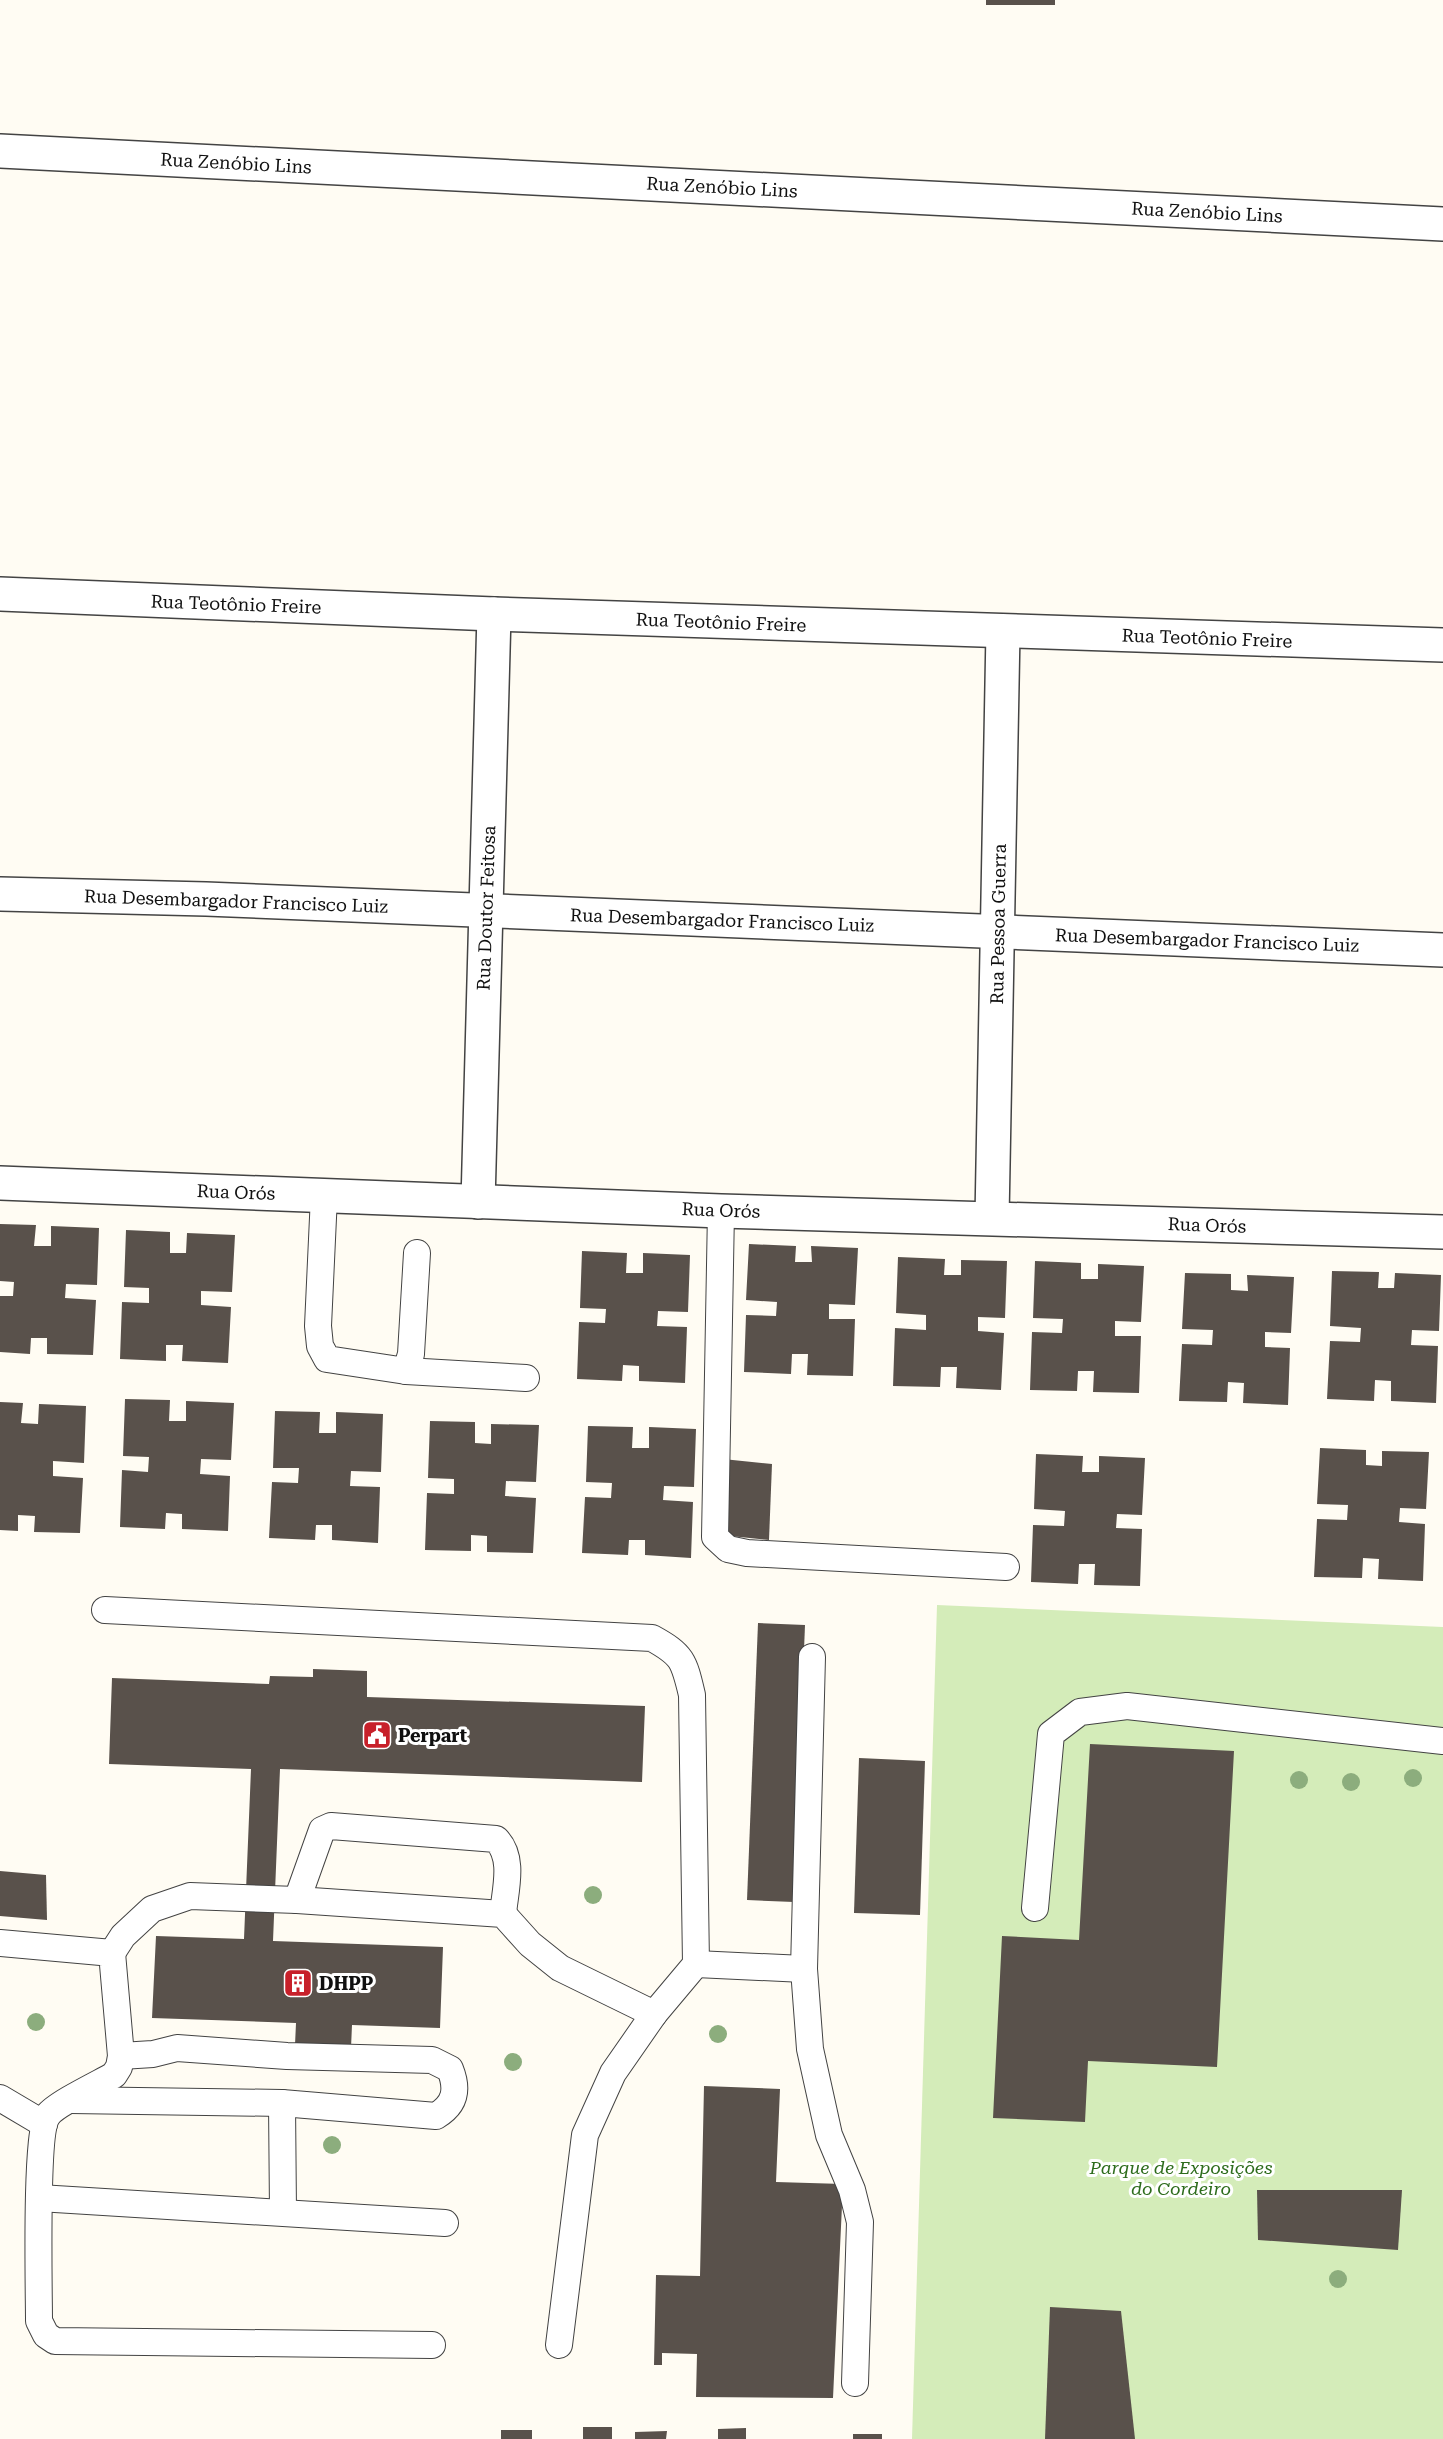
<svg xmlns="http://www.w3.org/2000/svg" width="1443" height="2439" viewBox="0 0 1443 2439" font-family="'Roboto Serif',serif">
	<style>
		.green { fill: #d4ecb9 }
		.building { fill: #59514b }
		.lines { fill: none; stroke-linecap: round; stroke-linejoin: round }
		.lane-casing { stroke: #434343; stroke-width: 28 }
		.street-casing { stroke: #434343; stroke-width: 36 }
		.lane { stroke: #fff; stroke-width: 26 }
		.street { stroke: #fff; stroke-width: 33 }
		.tree { fill: #8cad7d }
		.labels { text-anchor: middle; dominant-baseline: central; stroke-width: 6; stroke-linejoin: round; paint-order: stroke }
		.street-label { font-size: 18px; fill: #101010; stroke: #fff }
		.poi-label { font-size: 18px; font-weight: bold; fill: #101010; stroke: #fff; text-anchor: start }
		.park-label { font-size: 18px; font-style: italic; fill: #2d6c1c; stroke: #fff }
	</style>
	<rect width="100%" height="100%" fill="#fffcf3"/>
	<polygon class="green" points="937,1605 1443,1627 1443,2439 912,2439"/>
	<g class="building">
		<rect x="986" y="0" width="69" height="5"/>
		<polygon points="0,1224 36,1225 34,1246 51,1246 51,1226 99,1228 97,1285 66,1284 65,1298 96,1300 93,1355 47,1354 47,1338 31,1338 30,1354 0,1352 0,1296 13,1296 14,1282 0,1281"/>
		<polygon points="126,1230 170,1232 170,1253 186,1253 187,1233 235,1235 232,1292 201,1291 201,1305 231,1307 228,1363 182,1361 183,1345 166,1345 166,1361 120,1359 122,1302 149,1303 149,1288 124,1287"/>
		<polygon points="749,1244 796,1246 795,1262 812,1262 811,1246 858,1248 855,1305 829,1304 829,1319 855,1319 853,1376 807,1375 808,1354 792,1354 791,1374 744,1372 746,1315 776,1316 777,1302 746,1300"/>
		<polygon points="582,1251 627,1253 626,1273 643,1273 643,1253 690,1255 688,1312 658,1311 657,1326 687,1327 685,1383 639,1381 639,1366 623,1365 622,1381 577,1379 579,1322 605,1323 606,1309 580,1308"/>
		<polygon points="898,1257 945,1259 944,1275 961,1275 961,1260 1007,1261 1005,1318 978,1317 978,1331 1004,1333 1001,1390 956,1388 957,1367 941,1367 940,1387 893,1386 895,1328 926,1330 926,1315 896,1313"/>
		<polygon points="1035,1261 1081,1263 1081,1279 1098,1279 1098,1264 1144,1266 1141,1322 1115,1321 1115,1336 1141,1336 1139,1393 1093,1392 1094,1371 1078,1371 1077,1391 1030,1390 1032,1332 1062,1333 1063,1319 1033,1318"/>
		<polygon points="1332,1271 1379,1272 1378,1288 1394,1288 1395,1273 1441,1275 1439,1331 1412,1330 1411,1345 1438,1346 1436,1403 1391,1401 1391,1381 1375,1380 1374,1401 1327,1399 1330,1341 1360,1342 1361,1328 1330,1326"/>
		<polygon points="1185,1273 1231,1274 1231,1290 1248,1291 1247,1275 1294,1277 1291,1333 1265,1332 1265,1347 1290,1348 1288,1405 1243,1403 1244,1383 1228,1382 1227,1402 1179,1401 1182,1344 1212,1345 1213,1330 1182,1329"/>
		<polygon points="125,1399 170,1400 169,1421 186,1421 186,1401 234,1403 231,1460 201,1459 200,1474 230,1476 228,1531 182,1529 182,1514 166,1513 165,1529 120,1527 122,1470 148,1472 149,1457 123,1456"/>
		<polygon points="0,1402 23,1403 21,1423 38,1424 39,1404 86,1406 84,1463 53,1461 53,1476 83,1478 80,1533 34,1532 35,1516 18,1515 18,1531 0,1530"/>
		<polygon points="275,1411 320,1412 319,1433 336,1433 336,1412 383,1414 381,1472 351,1471 350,1486 380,1487 378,1543 332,1540 332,1525 316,1525 315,1540 269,1538 272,1482 298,1483 299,1468 273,1468"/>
		<polygon points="430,1421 475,1422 475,1443 491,1444 491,1424 539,1425 536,1482 506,1481 505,1496 536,1498 533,1553 487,1552 487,1536 471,1535 471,1551 425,1550 427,1493 454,1494 454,1479 428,1478"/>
		<polygon points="588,1426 633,1427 632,1448 649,1448 649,1427 696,1429 694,1487 664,1486 663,1500 693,1502 691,1558 645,1555 645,1540 629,1540 628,1555 582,1553 585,1497 611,1498 612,1483 586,1482"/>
		<polygon points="1320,1448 1366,1450 1366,1465 1382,1466 1382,1451 1429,1452 1426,1509 1400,1508 1399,1522 1425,1524 1423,1581 1378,1579 1379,1559 1363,1558 1362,1578 1314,1577 1317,1519 1347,1520 1348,1505 1317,1504"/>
		<polygon points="1036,1454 1083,1456 1082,1472 1099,1472 1099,1456 1145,1458 1142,1515 1117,1514 1116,1528 1142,1529 1140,1586 1094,1585 1095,1564 1079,1564 1078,1584 1031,1582 1033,1525 1064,1526 1065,1511 1034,1509"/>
		<polygon points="723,1459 772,1464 769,1540 721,1535"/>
		<polygon points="758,1623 805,1625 794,1902 747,1900"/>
		<polygon points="313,1669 367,1671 367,1697 645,1706 642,1782 280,1769 273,1941 443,1947 440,2028 352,2025 351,2048 295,2045 296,2023 152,2018 156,1936 244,1939 251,1769 109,1764 112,1678 269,1684 270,1676 313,1677"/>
		<polygon points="1090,1744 1234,1751 1217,2067 1088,2061 1085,2122 993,2118 1002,1936 1079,1940"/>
		<polygon points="859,1758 925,1761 920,1915 854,1913"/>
		<polygon points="0,1871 46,1875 47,1920 0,1916"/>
		<polygon points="704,2086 780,2089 776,2182 843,2184 833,2398 696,2397 697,2354 662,2353 662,2365 654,2365 656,2275 700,2276"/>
		<polygon points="1257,2190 1402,2190 1398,2250 1258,2240"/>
		<polygon points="1050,2307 1121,2311 1135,2439 1045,2439"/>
		<rect x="583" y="2427" width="29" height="12"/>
		<polygon points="746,2428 746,2439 718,2439 718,2429"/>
		<rect x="501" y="2430" width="31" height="9"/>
		<polygon points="667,2431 666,2439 635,2439 635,2432"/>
		<rect x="853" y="2434" width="29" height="5"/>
	</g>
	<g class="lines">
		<g class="lane-casing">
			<g id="lane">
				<polyline points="324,1196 318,1326 320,1346 327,1359 406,1371 411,1354 417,1253"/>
				<polyline points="721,1211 715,1537 728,1549 747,1553 1006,1567"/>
				<polyline points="406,1371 526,1378"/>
				<path d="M105,1610L652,1638C683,1655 684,1661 692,1695L696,1964L654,2014L613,2073L585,2135L559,2345"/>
				<polyline points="812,1657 804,1969 810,2049 829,2135 852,2190 860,2222 855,2383"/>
				<path d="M297,1900L322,1830L331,1826L496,1839C515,1858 505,1890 503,1914"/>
				<polyline points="1035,1908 1051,1734 1080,1712 1127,1706 1443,1741"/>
				<path d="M0,1943L112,1953L121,2056L119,2067L114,2075C100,2083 56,2104 48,2115C35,2132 39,2291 39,2321L46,2335L55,2341L432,2345"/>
				<polyline points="112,1953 123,1936 152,1909 190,1896 297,1900 503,1914 530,1944 560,1968 654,2014"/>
				<polyline points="696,1964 804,1969"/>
				<polyline points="0,2098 44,2124"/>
				<path d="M71,2100L282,2103L436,2116C456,2104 458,2089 450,2069L432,2060L287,2056L177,2048L153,2054L121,2056"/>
				<polyline points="282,2103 283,2212"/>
				<polyline points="39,2198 445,2223"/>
			</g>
		</g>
		<g class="street-casing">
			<g id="street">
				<polyline points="0,151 1443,224"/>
				<polyline points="0,594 494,614 1443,645"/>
				<polyline points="0,894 206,899 1443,950"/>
				<polyline points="0,1183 721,1211 1443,1232"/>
				<polyline points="478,1202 494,614"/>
				<polyline points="992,1218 1003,631"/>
			</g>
		</g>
		<use href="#lane" class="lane"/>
		<use href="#street" class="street"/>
	</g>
	<g class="tree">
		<circle cx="1413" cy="1778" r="9"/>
		<circle cx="1299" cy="1780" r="9"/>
		<circle cx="1351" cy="1782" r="9"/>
		<circle cx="593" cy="1895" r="9"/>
		<circle cx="36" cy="2022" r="9"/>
		<circle cx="718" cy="2034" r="9"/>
		<circle cx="513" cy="2062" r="9"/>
		<circle cx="332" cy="2145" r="9"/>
		<circle cx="1338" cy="2279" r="9"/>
	</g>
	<defs>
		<g id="civic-square" transform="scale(1.5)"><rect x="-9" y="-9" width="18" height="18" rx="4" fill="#c7202a" stroke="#fff"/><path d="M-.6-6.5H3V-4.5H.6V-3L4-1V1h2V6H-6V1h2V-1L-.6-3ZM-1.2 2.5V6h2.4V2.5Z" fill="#fff"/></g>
		<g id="building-square" transform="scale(1.5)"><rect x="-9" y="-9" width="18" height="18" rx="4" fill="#c7202a" stroke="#fff"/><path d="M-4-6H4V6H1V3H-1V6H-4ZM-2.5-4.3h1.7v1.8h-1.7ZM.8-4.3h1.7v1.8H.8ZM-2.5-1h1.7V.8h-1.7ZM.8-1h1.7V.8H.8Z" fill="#fff"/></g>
	</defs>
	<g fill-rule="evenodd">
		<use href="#civic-square" x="377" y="1735"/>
		<use href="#building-square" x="298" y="1983"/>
	</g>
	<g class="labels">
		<g class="street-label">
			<text transform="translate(236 163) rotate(3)">Rua Zenóbio Lins</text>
			<text transform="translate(722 187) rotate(3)">Rua Zenóbio Lins</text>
			<text transform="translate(1207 212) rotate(3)">Rua Zenóbio Lins</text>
			<text transform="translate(236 604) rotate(2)">Rua Teotônio Freire</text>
			<text transform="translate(721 622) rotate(2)">Rua Teotônio Freire</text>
			<text transform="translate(1207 638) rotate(2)">Rua Teotônio Freire</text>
			<text transform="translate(236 901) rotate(2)">Rua Desembargador Francisco Luiz</text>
			<text transform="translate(486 908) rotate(-88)">Rua Doutor Feitosa</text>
			<text transform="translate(722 920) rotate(2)">Rua Desembargador Francisco Luiz</text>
			<text transform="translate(998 924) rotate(-89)">Rua Pessoa Guerra</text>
			<text transform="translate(1207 940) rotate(2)">Rua Desembargador Francisco Luiz</text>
			<text transform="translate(236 1192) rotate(2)">Rua Orós</text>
			<text transform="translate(721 1210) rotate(2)">Rua Orós</text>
			<text transform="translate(1207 1225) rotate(2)">Rua Orós</text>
		</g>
		<g class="poi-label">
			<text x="398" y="1735">Perpart</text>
			<text x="319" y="1983">DHPP</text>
		</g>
		<g class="park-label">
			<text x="1181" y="2167">Parque de Exposições<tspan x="1181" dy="21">do Cordeiro</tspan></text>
		</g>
	</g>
</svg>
